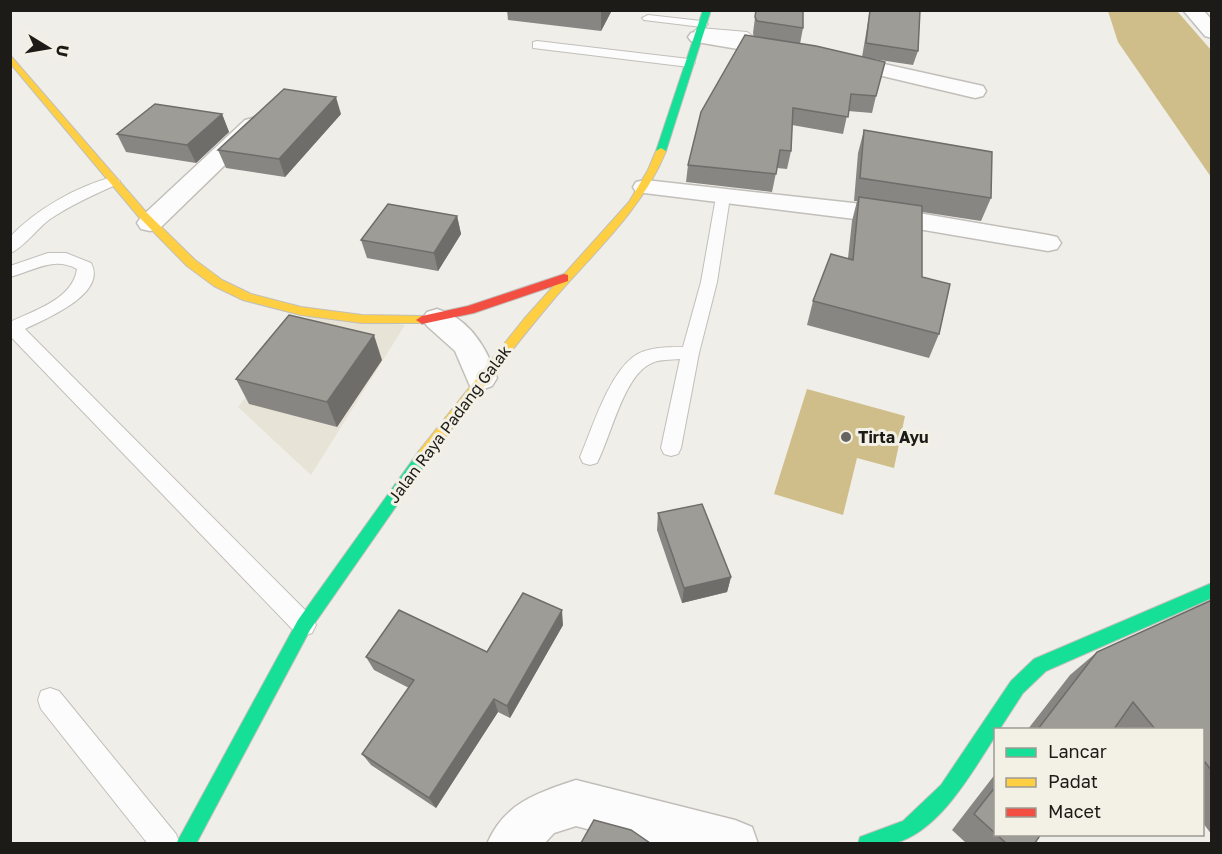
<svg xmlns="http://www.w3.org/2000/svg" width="1222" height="854" viewBox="0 0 1222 854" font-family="'Golos Text',sans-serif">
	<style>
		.built { fill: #e7e3d6 }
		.water { fill: #cfbe89 }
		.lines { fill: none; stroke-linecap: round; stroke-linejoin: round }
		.lane-casing { stroke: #c1bfba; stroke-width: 2 }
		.street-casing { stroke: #c1bfba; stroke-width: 3 }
		.fast-casing { stroke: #c1bfba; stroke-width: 2 }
		.slow-casing { stroke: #c1bfba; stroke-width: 2 }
		.jam-casing { stroke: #c1bfba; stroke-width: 2 }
		.lane { fill: #fdfcfc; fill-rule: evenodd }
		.street { fill: #fdfcfc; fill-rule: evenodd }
		.fast { fill: #16e098; fill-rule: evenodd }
		.slow { fill: #ffcf43; fill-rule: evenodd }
		.jam { fill: #f24e42; fill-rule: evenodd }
		.wall { fill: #888682 }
		.shaded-wall { fill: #6f6d6a }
		.building { fill: #9e9c97; stroke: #6f6d6a; stroke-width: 1.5 }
		.poi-dot { fill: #666560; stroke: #f3f0e5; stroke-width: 2 }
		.labels { text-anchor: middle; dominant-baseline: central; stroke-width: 6; stroke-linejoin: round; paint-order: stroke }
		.street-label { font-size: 16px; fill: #1c1b17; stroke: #f3f0e5 }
		.poi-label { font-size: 16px; font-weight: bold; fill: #1c1b17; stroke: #f3f0e5; text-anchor: start }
	</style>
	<rect width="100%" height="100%" fill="#f0eee8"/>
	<polygon class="built" points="309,314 405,325 311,475 238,407"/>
	<g class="water">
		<polygon points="1108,11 1177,11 1211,50 1211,177 1118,42"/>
		<polygon points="807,389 905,416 894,468 857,458 843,515 774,494"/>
	</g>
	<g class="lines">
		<g class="lane-casing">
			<g id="lane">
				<polygon points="648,15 702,21 708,24 702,27 644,20 642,18"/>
				<polygon points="700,28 747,32 753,36 747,40 696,33 694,31"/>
				<polygon points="537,41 689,59 695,63 689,67 533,48 533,42"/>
				<path d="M113,177L120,181L118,184C95,194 71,205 50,219C39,227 21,250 10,253V237C35,210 77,186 113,177Z"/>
				<path d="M723,193L730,197L717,282L699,353L681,448L678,454L671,456L664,454L661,448L680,359C671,360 660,359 652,363C624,374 611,437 597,463L590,465L583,463L580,457C592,429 608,376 633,357C646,347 667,347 683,347L701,282L716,197Z"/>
				<path d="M48,253H66L91,263C108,294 45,319 25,329L312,617L316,625L312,633L304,636L296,633L10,336V322C35,310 73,299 77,269C53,256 34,271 10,277V266Z"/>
				<polygon points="50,688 59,691 176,834 180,844 148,844 41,709 38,700 41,691"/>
			</g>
		</g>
		<g class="street-casing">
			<g id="street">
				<polygon points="1183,10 1203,10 1212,20 1212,38 1205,36"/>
				<polygon points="698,31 785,45 792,47 795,51 792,55 785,57 691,41 688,37 691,33"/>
				<polygon points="839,54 983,86 986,91 983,96 975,98 832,64 829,60 832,56"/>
				<polygon points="253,118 261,120 264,125 261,130 159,229 150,231 141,229 137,223 141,217 245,120"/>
				<polygon points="645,180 871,205 1048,235 1057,237 1061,243 1057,249 1048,251 871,221 636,192 633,187 636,182"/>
				<path d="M437,309C469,318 487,348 497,378L492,386L481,390L470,386L455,351L427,326L422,319L427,312Z"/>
				<path d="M576,780L735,820L752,827L758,844H643L576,826L554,833L544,844H487C504,803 537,793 576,780Z"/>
			</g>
		</g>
		<g class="fast-casing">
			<g id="fast">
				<polygon points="703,10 711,10 666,151 658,153 656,151"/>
				<polygon points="424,449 429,451 431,455 429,459 310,630 196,844 176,844 298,620 419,451"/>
				<path d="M1212,583V598L1046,671L1023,693L999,730H996V735C972,772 940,831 895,843C884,846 869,844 858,844L860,837L903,821L941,785L1011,681L1034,659Z"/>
			</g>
		</g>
		<g class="slow-casing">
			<g id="slow">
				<polygon points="10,55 146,212 195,260 222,280 251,294 301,307 362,315 422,316 428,320 426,323 362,323 301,315 243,300 214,286 187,266 138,216 10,63"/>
				<path d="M661,148L666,151C642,210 594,252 553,300C510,351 469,405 429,459H419L417,455L419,451L524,319L629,202L648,170L656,151Z"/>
			</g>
		</g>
		<g class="jam-casing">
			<polygon id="jam" points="564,274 568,275 568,281 474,313 422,324 416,320 422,316 468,306"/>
		</g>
		<use href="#lane" class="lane"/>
		<use href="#street" class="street"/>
		<use href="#fast" class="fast"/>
		<use href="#slow" class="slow"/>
		<use href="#jam" class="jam"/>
	</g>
	<g class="wall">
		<polygon points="507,10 612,10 601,31 508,20"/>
		<polygon points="756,10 803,28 800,44 862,57 870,10 920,10 918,51 913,65 873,59 876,96 872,113 848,111 843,134 792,125 791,151 787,169 777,168 772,192 686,182 688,165 754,37 753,33"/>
		<polygon points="222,114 229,132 196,163 126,152 117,134"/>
		<polygon points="341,114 285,177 226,168 218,150"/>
		<polygon points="864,130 991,198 981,221 922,212 922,277 939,334 929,358 807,325 813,301 848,258 852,221 857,201 854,201 858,153"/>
		<polygon points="457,216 461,234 438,271 367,258 361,240"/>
		<polygon points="382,360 337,427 249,404 236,379"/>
		<polygon points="658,513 731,577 727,592 682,603 657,530"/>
		<polygon points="1212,600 1212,835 1203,823 1203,729 1028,729 1070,675 1097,652"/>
		<polygon points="563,625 510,718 498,712 436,808 371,765 362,754 409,688 374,670 366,657 487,652"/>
		<polygon points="996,773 996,834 1041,834 1035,843 966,843 952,830"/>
	</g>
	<g class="shaded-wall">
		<polygon points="601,10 612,10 601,31"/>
		<polygon points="336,97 341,114 285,177 279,159"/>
		<polygon points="222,114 229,132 196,163 187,145"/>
		<polygon points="457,216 461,234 438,271 434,253"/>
		<polygon points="374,335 382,360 337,427 327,402"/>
		<polygon points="731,577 727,592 682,603 684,588"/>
		<polygon points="562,610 563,625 510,718 507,706"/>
		<polygon points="494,699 498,712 436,808 429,798"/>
	</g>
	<g class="building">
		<polygon points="756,10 803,10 803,28 757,21 755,17"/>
		<polygon points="870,10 920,10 918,51 866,43"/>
		<polygon points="745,35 816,46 885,62 876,96 851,94 848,117 793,108 791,151 780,150 776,174 688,165 701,112"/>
		<polygon points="284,89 336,97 279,159 218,150"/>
		<polygon points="155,104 222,114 187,145 117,134"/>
		<polygon points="864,130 992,152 991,198 860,178"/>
		<polygon points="859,197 922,206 922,277 950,284 939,334 813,301 831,254 853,260"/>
		<polygon points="388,204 457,216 434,253 361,240"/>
		<polygon points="289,315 374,335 327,402 236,379"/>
		<polygon points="702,504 731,577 684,588 658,513"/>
		<polygon points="523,593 562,610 507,706 494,699 429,798 362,754 414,680 366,657 399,610 487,652"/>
		<polygon points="1212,600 1212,771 1205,762 1203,763 1203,729 1155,729 1133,702 1114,729 1038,729 1097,652"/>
		<polygon points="996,786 996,834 974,814"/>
		<polygon points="594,820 631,830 650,843 581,843"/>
		<polygon points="996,834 1041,834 1035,843 1006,843"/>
	</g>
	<circle class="poi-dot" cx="846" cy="437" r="6"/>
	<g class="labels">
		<g class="street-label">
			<text transform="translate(449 424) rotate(-53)">Jalan Raya Padang Galak</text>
		</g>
		<g class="poi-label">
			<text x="858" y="437">Tirta Ayu</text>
		</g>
	</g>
	<rect width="1222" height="854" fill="none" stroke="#1c1b17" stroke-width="24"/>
	<rect x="994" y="728" width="210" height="108" fill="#f3f0e5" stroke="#9d9b93" stroke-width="1.5"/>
	<rect x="1006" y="748" width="30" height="9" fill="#16e098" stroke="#9d9b93" stroke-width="1.5"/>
	<text x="1048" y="758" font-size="18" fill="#1c1b17">Lancar</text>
	<rect x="1006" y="778" width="30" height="9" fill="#ffcf43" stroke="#9d9b93" stroke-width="1.5"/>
	<text x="1048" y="788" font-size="18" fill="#1c1b17">Padat</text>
	<rect x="1006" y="808" width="30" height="9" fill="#f24e42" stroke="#9d9b93" stroke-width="1.5"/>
	<text x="1048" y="818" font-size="18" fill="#1c1b17">Macet</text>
	<g transform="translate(48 48) rotate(101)" stroke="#f3f0e5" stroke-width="4.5" paint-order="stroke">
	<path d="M0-4.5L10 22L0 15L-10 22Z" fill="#1c1b17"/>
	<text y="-9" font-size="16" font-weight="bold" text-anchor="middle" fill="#1c1b17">U</text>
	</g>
</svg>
